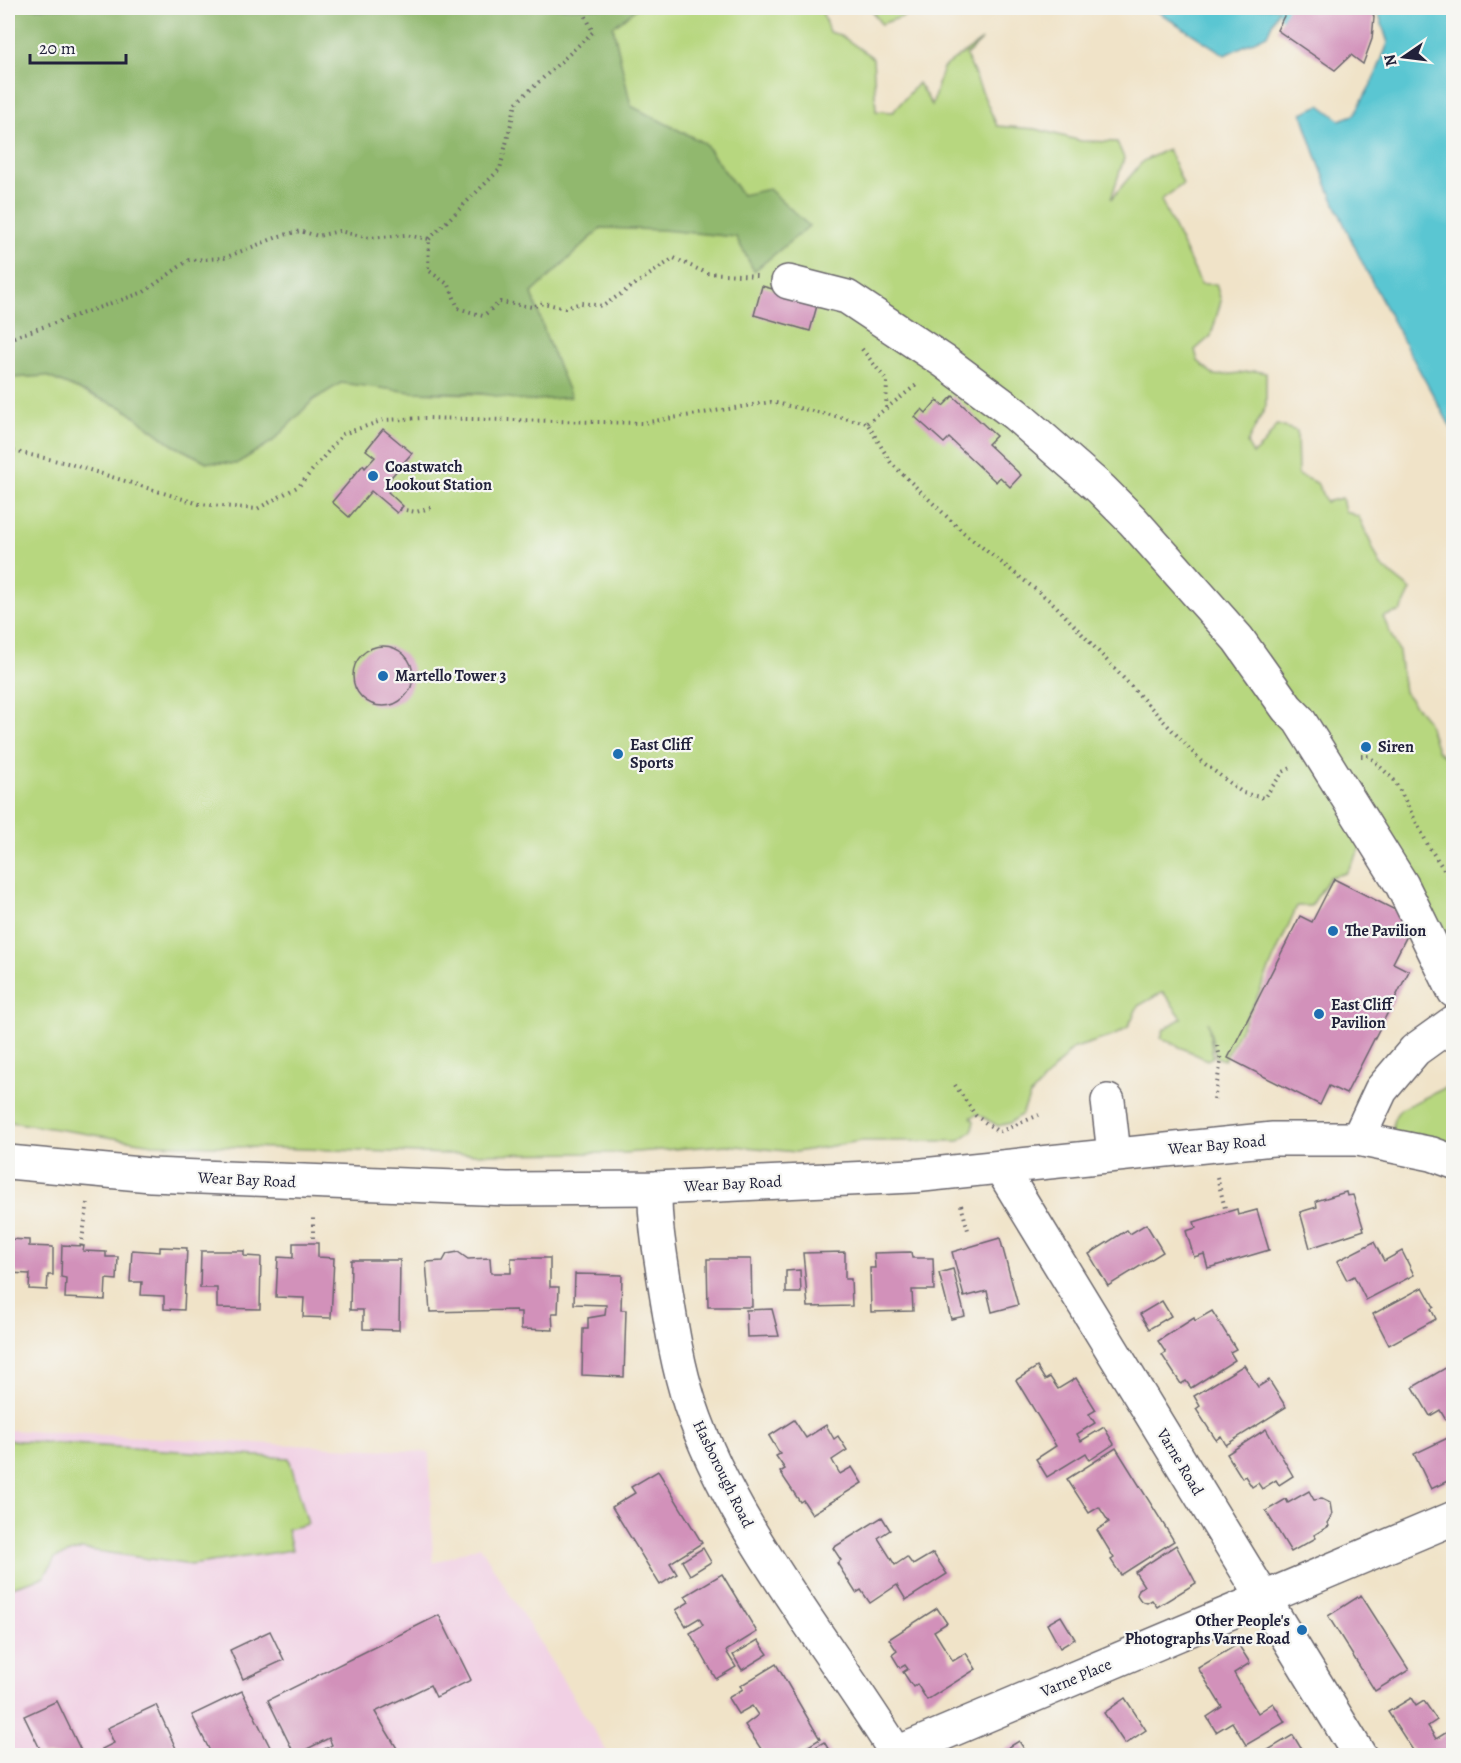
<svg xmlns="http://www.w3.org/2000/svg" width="1461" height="1763" viewBox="0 0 1461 1763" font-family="Alegreya,serif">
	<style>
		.built { fill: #f1d0e4 }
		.green { fill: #b7d77f; stroke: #6c7c5d; stroke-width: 1.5 }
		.forest { fill: #91b86e; stroke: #5a6d54; stroke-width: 1.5 }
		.water { fill: #5ac6d2; stroke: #3e7486; stroke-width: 1.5 }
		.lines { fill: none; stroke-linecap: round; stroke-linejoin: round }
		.stream { stroke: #5ac6d2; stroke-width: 9 }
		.building { fill: #d291ba }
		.minor-casing { stroke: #6a666c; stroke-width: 36 }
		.path { stroke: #6a666c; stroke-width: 4; stroke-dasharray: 1.5 4.5; stroke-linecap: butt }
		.minor { stroke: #fff; stroke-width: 33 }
		.poi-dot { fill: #1f6fb2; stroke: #f6f6f2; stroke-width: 2 }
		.labels { text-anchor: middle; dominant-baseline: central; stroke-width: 4.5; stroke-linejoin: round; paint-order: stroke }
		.poi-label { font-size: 16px; font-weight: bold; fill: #22223b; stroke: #f6f6f2; text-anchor: start }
		.street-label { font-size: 16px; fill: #22223b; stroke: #f6f6f2 }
	</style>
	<rect width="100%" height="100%" fill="#f6f6f2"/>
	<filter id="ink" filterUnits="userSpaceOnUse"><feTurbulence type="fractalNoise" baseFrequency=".0167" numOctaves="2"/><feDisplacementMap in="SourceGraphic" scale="12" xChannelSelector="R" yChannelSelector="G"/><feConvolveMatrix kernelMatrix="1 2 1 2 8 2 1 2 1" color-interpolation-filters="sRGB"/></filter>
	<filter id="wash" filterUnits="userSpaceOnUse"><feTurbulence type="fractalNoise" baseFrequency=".008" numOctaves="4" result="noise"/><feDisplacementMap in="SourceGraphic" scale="24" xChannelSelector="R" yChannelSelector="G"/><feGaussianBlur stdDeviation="1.35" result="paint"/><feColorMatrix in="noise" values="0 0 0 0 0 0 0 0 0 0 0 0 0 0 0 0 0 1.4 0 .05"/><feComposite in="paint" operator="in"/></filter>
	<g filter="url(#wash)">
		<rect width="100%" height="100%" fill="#f0e3c8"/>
		<polygon class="built" points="8,1430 429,1452 433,1563 480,1546 609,1755 8,1755"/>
		<g class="green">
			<polygon points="637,8 821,8 829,32 840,35 873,58 876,111 893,112 918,83 932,105 943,68 982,40 966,55 997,126 1036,129 1081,141 1117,142 1124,158 1111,199 1143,161 1168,149 1183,184 1161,200 1201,284 1216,284 1221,301 1211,336 1195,350 1198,361 1215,376 1256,371 1266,373 1266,406 1247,443 1253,454 1264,444 1277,425 1297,431 1298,475 1317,483 1326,502 1342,498 1345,511 1359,517 1381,566 1411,590 1401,611 1383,617 1399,652 1404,692 1427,720 1437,750 1453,764 1453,963 1364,843 1346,873 1330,877 1311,906 1297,906 1256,999 1224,1060 1216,1057 1208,1022 1213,1057 1207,1060 1161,1038 1164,1029 1182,1018 1163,992 1138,1006 1128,1027 1115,1035 1072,1049 1030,1096 1022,1114 1010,1123 998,1126 978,1114 971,1117 974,1121 972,1131 958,1141 861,1141 796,1152 726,1145 624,1153 450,1154 153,1144 11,1122 8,1116 8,378 46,376 123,408 173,445 207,462 236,464 273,441 313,400 341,382 412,392 570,397 547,339 532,293 601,228 663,229 736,237 742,195 704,143 630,106 613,27"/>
			<polygon points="870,8 907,8 905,16 881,24"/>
			<path d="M1453,1084V1163L1393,1134C1392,1123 1393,1117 1401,1109Z"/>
			<polygon points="8,1440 289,1458 308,1524 287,1529 292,1550 191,1565 82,1549 55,1558 44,1577 8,1588"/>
		</g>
		<polygon class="forest" points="8,8 637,8 613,27 631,106 704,143 742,195 769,189 809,226 754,271 736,237 663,230 601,228 532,293 547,339 571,397 528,401 477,393 412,392 341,383 313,400 273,441 236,464 207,462 173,445 123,408 46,376 8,378"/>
		<g class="water">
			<polygon points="1152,8 1279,8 1267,35 1225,55"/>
			<path d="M1377,8H1453V431C1397,329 1335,225 1302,113L1320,105L1340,120L1354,115L1374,79L1388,43Z"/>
		</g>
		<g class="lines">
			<polyline class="stream" points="1283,8 1284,15"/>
		</g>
		<g id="blocks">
			<g class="building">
				<polygon points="1288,8 1371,8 1374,17 1372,39 1363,64 1351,55 1335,70 1277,30"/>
				<polygon points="762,286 818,302 810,331 754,315"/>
				<polygon points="953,396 996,436 988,444 1021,475 1010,487 1000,477 996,482 949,438 944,443 915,417 922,409 926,413 937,400 943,406"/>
				<polygon points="383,429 412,453 386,483 391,488 388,492 403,506 397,513 371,491 349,517 332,502 363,465 365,468 375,457 366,450"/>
				<circle cx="383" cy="676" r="30"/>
				<polygon points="1334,879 1415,920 1393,963 1409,971 1346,1094 1329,1086 1320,1105 1228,1058 1300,916 1312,922"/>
				<polygon points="1346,1192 1347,1196 1353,1195 1364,1230 1310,1248 1300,1212 1317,1207 1316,1201"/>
				<polygon points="1237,1209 1238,1215 1257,1210 1269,1250 1208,1268 1204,1254 1194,1257 1186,1231 1196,1228 1194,1222"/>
				<polygon points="1146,1224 1163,1252 1108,1286 1089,1254 1127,1230 1130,1234"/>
				<polygon points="1000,1238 1018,1305 992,1312 987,1291 964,1297 952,1252"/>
				<polygon points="8,1239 29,1240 29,1246 53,1247 53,1275 48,1275 47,1290 29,1289 30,1274 8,1273"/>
				<polygon points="1374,1242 1384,1261 1402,1251 1414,1275 1366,1300 1354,1276 1347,1280 1337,1261"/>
				<polygon points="293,1243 318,1243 318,1257 334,1258 331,1318 303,1317 304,1298 276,1297 278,1257 293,1258"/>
				<polygon points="62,1245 84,1246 83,1251 106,1252 106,1257 118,1257 117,1280 106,1279 105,1300 65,1298 66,1278 61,1277"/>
				<polygon points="160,1247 187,1248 184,1310 164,1309 164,1296 141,1295 142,1282 130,1282 132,1250 160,1252"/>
				<polygon points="201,1251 244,1251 244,1256 261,1257 260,1309 217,1308 217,1288 200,1288"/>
				<polygon points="458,1252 468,1259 490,1258 491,1273 511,1273 511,1258 550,1258 550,1287 559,1287 558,1313 552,1313 553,1330 521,1329 521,1312 516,1312 516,1310 430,1312 426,1262 443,1261 447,1254"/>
				<polygon points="845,1252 845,1279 851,1279 852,1306 808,1307 803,1253"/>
				<polygon points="911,1252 912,1258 933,1258 934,1290 912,1290 913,1311 871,1312 870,1268 875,1268 874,1253"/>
				<polygon points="707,1259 751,1259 752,1307 708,1307"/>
				<polygon points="351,1260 400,1260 399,1330 363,1329 363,1310 350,1310"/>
				<polygon points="953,1269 965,1316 951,1319 939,1273"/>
				<polygon points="800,1270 801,1293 786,1293 786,1271"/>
				<polygon points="575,1274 622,1275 621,1310 626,1310 624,1377 582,1375 583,1329 588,1329 588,1318 605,1315 606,1305 574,1304"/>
				<polygon points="1423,1287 1434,1307 1431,1309 1436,1319 1389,1345 1373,1314"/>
				<polygon points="1162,1301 1171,1316 1149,1329 1140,1314"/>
				<polygon points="772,1309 779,1336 747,1337 746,1310"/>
				<polygon points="1212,1311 1236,1349 1230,1352 1235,1360 1191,1388 1186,1381 1181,1384 1162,1355 1166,1353 1158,1341 1194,1318 1195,1321"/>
				<polygon points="1454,1363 1454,1418 1447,1422 1440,1410 1430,1416 1413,1387"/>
				<polygon points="1244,1365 1258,1387 1269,1380 1286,1407 1226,1445 1221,1436 1216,1440 1196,1409 1200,1406 1194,1396"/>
				<polygon points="1037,1367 1045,1380 1050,1377 1058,1389 1076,1378 1096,1410 1089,1414 1095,1423 1077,1434 1081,1441 1104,1427 1114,1444 1090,1460 1086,1453 1047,1477 1036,1459 1056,1446 1016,1380"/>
				<polygon points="794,1420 806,1438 826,1425 834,1439 838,1436 847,1450 832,1460 840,1474 852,1467 862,1483 812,1514 803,1500 800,1502 780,1472 785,1469 776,1456 780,1454 769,1436"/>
				<polygon points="1266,1429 1293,1476 1279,1485 1276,1480 1262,1489 1258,1483 1252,1487 1245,1476 1242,1478 1227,1454"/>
				<polygon points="1454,1435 1454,1478 1431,1489 1414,1454"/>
				<polygon points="1116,1448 1174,1541 1121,1575 1111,1560 1114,1558 1097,1530 1109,1522 1099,1507 1089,1513 1067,1479"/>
				<polygon points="658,1471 702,1543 670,1563 677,1574 660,1585 612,1507 635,1493 631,1487"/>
				<polygon points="1309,1491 1314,1500 1322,1499 1330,1503 1332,1515 1327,1523 1329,1526 1314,1535 1316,1538 1291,1552 1266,1511 1286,1499 1288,1503"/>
				<polygon points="882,1517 890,1530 878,1538 895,1565 907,1557 913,1565 933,1553 947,1574 906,1600 897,1585 870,1603 861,1590 856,1593 837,1563 841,1560 833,1548"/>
				<polygon points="1176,1545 1196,1583 1157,1607 1152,1600 1147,1603 1141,1601 1137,1595 1139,1589 1144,1586 1135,1572"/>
				<polygon points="703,1548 711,1562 690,1575 682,1561"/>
				<polygon points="722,1574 757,1632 726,1651 736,1667 716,1679 690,1633 703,1625 699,1618 686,1626 676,1610 689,1602 685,1596"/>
				<polygon points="1361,1595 1409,1670 1375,1691 1328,1616"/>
				<polygon points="937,1608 947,1623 934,1631 942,1644 953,1661 966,1653 976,1669 927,1700 917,1684 913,1687 903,1672 908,1669 905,1665 900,1668 892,1655 897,1651 889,1639"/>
				<polygon points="439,1615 471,1680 436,1697 430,1685 375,1712 401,1755 318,1755 317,1753 332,1745 329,1738 295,1755 268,1700"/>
				<polygon points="1061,1616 1075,1639 1060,1648 1047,1624"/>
				<polygon points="270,1631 284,1660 243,1679 230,1650"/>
				<polygon points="758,1640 768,1654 742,1670 733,1655"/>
				<polygon points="1238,1644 1250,1663 1234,1673 1244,1691 1258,1713 1273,1703 1285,1722 1246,1745 1232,1722 1216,1732 1207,1717 1222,1707 1198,1668"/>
				<polygon points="776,1664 820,1739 794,1755 765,1755 745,1725 758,1715 752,1706 738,1714 728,1698 743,1689 740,1686"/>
				<polygon points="242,1691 274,1755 212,1755 192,1715"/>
				<polygon points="1125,1698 1146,1730 1125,1744 1104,1713"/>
				<polygon points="1411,1698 1416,1706 1424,1701 1437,1720 1428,1726 1436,1739 1447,1732 1454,1743 1454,1755 1416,1755 1388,1712"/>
				<polygon points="57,1701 83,1755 43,1755 24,1716"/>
				<polygon points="156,1705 179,1755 105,1755 102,1749 114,1743 107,1728"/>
				<polygon points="1293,1735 1305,1755 1260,1755"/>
				<polygon points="1019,1741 1028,1755 996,1755"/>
				<polygon points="824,1742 832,1755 801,1755"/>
			</g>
		</g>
	</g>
	<g filter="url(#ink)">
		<use href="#blocks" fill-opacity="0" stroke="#6a666c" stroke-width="1.5"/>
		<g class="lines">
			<g class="minor-casing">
				<g id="minor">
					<polyline points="788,282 847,297 945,362 1015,414 1101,489 1133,521 1238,639 1287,708 1299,720 1402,885 1454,991"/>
					<polyline points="1108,1101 1114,1154"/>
					<polyline points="1358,1139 1381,1090 1415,1050 1454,1022"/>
					<polyline points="8,1162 151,1175 507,1189 655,1188 913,1176 1273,1139 1358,1139 1432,1154 1454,1162"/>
					<polyline points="1001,1168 1360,1756"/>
					<path d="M655,1188C654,1224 661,1257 666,1292C672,1330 678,1367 690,1404C731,1528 829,1644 898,1756"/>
					<polyline points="897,1753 1454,1518"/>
				</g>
			</g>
			<g class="path">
				<polyline points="429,239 500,169 516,103 593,32 582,8"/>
				<polyline points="8,339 144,292 189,260 224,258 280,236 300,231 318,236 339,231 370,238 405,235 429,239 428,270 449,285 458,308 483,316 500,302 532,307 543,303 565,308 581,303 603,306 674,258 706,273 757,276"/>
				<polyline points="862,349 887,381 886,409"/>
				<polyline points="867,423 919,383"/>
				<polyline points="8,450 67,463 199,504 257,509 299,486 343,434 384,420 425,418 642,423 771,402 867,423 891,463 964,533 1054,604 1201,761 1243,793 1264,798 1283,772 1291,768"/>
				<polyline points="400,509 416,512 433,507"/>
				<polyline points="1361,756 1369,756 1395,781 1429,847 1454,885"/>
				<polyline points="955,1085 976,1116 999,1132 1039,1115"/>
				<polyline points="1214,1100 1221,1061 1217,1045"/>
				<polyline points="1217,1177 1226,1212"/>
				<polyline points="961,1205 968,1230"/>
				<polyline points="313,1238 313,1214"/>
				<polyline points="81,1246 88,1202"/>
			</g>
			<use href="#minor" class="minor"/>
		</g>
	</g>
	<g class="poi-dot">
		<circle cx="373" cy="476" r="6"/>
		<circle cx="383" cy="676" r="6"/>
		<circle cx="1366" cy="747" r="6"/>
		<circle cx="618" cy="754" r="6"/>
		<circle cx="1333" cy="931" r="6"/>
		<circle cx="1319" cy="1014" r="6"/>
		<circle cx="1302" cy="1630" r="6"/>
	</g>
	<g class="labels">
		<g class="poi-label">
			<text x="385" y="467">Coastwatch<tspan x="385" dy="18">Lookout Station</tspan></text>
			<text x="395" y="676">Martello Tower 3</text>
			<text x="630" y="745">East Cliff<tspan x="630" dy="18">Sports</tspan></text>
			<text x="1378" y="747">Siren</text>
			<text x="1345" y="931">The Pavilion</text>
			<text x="1331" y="1005">East Cliff<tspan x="1331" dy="18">Pavilion</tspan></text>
			<text x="1290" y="1621" text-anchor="end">Other People's<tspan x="1290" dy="18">Photographs Varne Road</tspan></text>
		</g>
		<g class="street-label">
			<text transform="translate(1217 1145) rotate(-5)">Wear Bay Road</text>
			<text transform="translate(247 1180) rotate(3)">Wear Bay Road</text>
			<text transform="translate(733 1184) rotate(-3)">Wear Bay Road</text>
			<text transform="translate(1180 1462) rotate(59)">Varne Road</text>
			<text transform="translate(723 1474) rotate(64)">Hasborough Road</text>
			<text transform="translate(1076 1678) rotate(-23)">Varne Place</text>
		</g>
	</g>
	<rect width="1461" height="1763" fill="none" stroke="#f6f6f2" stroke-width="30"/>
	<g transform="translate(1404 57) rotate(256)" stroke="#f6f6f2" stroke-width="4.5" paint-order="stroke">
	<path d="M0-4.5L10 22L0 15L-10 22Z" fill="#22223b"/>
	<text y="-9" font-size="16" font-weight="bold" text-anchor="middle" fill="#22223b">N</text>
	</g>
	<path d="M30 54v9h96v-9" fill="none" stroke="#22223b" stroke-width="3"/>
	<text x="39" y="54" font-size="18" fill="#22223b" stroke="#f6f6f2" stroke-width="4.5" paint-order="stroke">20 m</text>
</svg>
